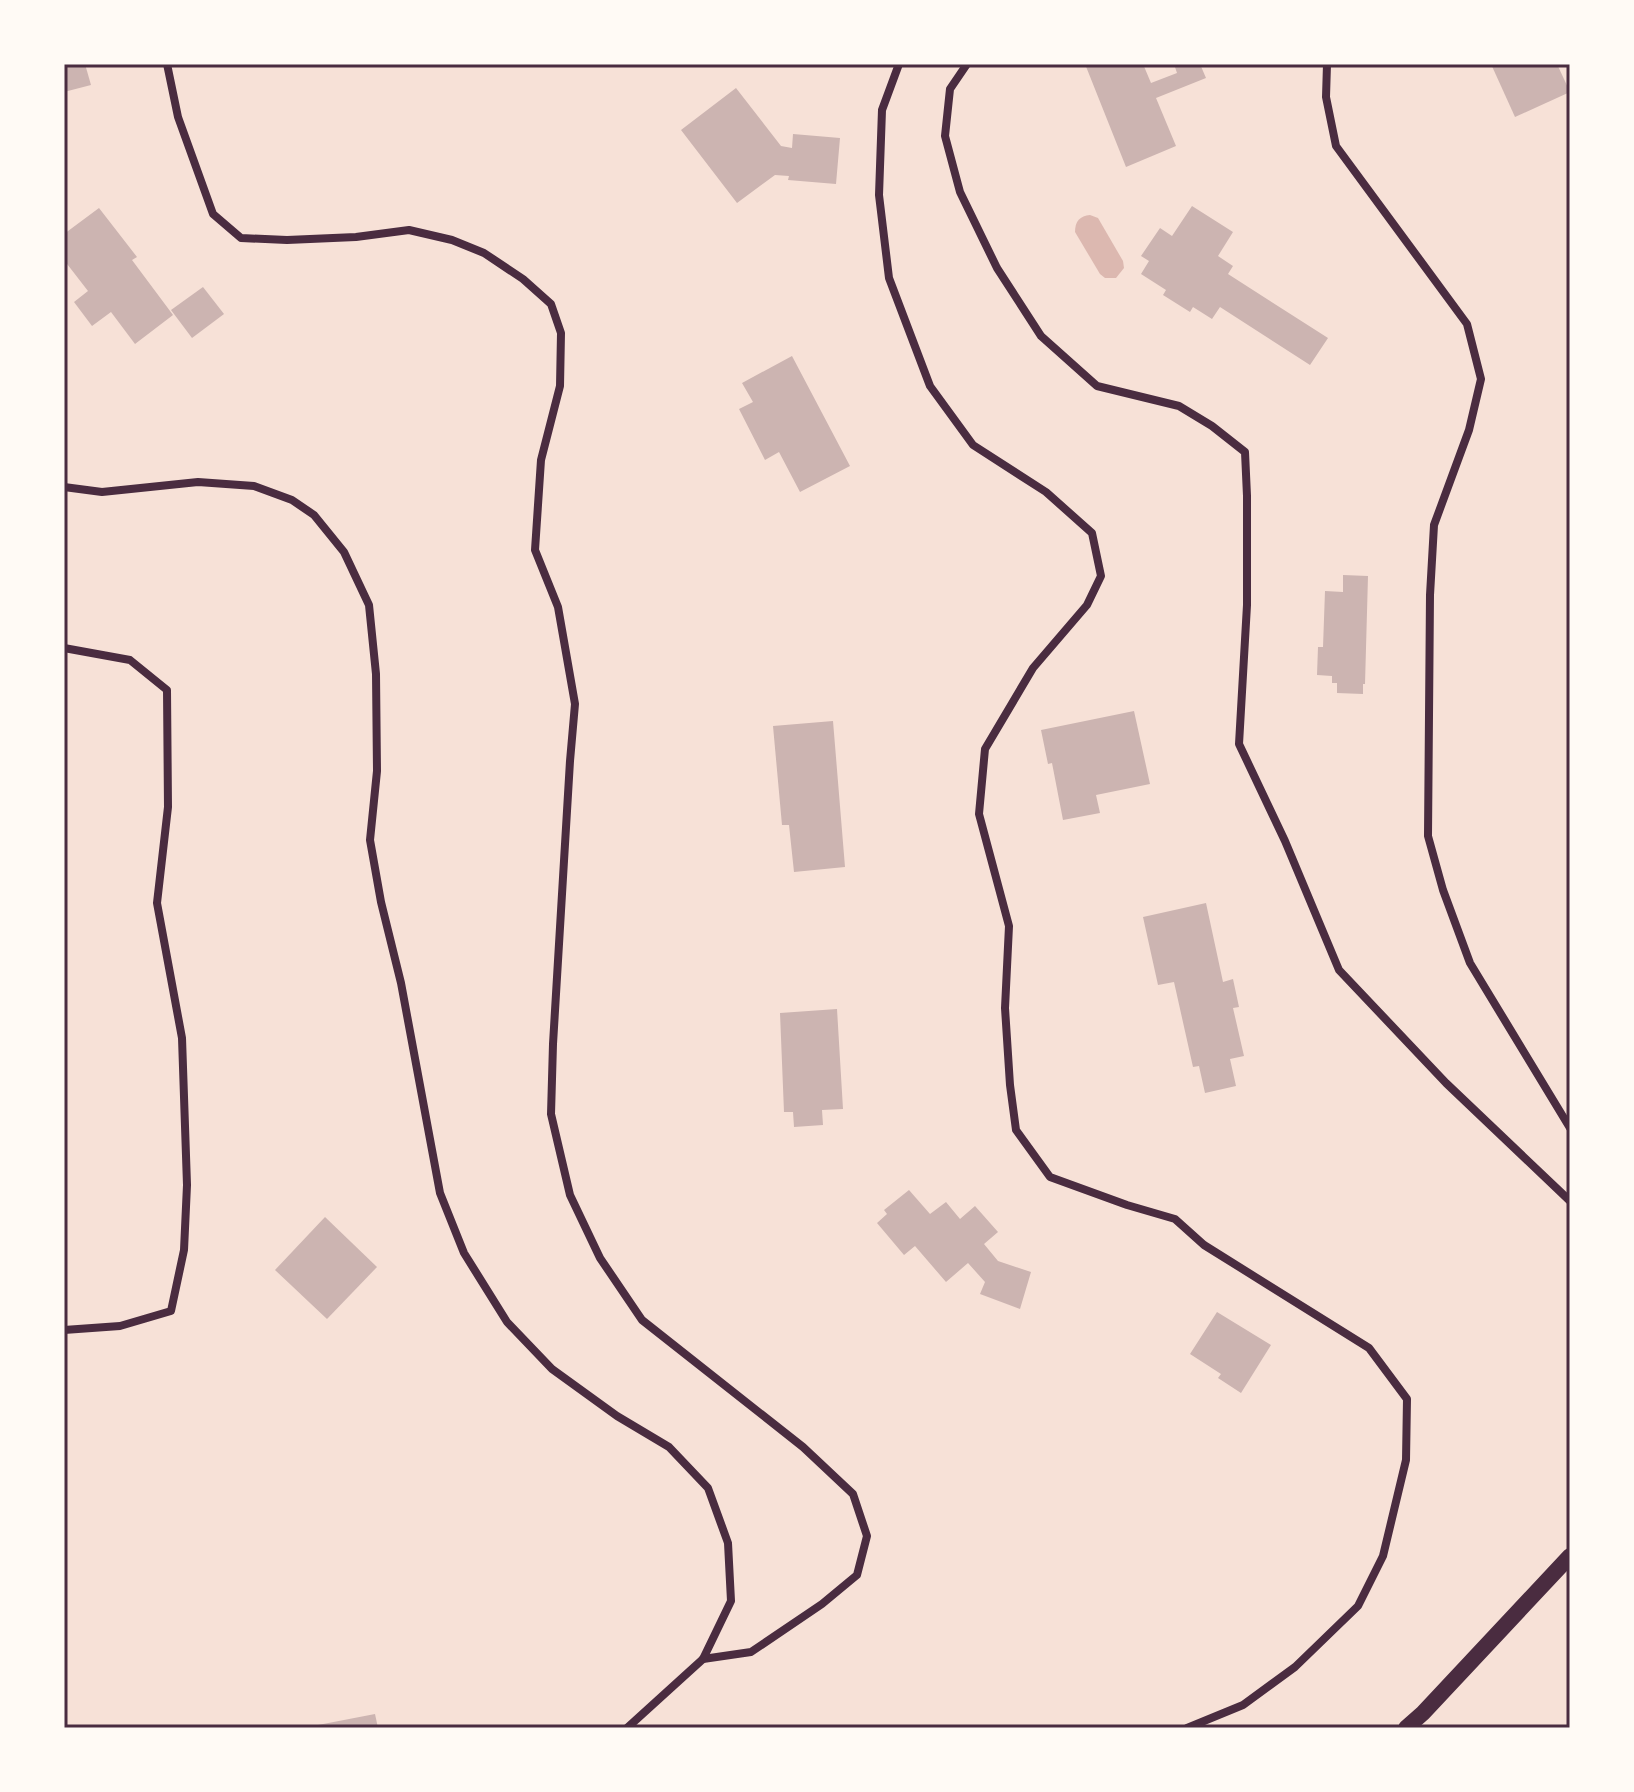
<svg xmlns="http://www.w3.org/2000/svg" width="1634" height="1792" viewBox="0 0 1634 1792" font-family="'Asap Condensed',sans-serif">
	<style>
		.water { fill: #dcb8b0 }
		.building { fill: #ccb4b1 }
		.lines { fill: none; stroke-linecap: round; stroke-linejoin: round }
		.minor { stroke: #4a2c40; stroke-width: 8 }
		.secondary { stroke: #4a2c40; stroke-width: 16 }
		.neatline { fill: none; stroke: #4a2c40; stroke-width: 3 }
	</style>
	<rect width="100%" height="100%" fill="#f7e1d7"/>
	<path class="water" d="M1090,215L1098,218L1123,261L1124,268L1116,278H1105L1100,274L1075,232C1075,221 1080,216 1090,215Z"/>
	<g class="building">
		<polygon points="64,64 85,64 91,85 64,92"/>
		<polygon points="1085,64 1143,64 1151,83 1177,73 1174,64 1200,64 1206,78 1156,98 1176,146 1126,167"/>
		<polygon points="1491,64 1557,64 1570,92 1515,117"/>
		<polygon points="736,88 781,146 792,148 793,134 840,138 836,184 788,180 789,176 775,175 737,203 681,130"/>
		<polygon points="1192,206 1233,232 1218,256 1233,266 1228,274 1328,338 1310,365 1220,307 1212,319 1193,307 1190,312 1163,295 1166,290 1141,274 1149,261 1141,256 1160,228 1172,236"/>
		<polygon points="99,208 137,257 132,260 173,315 135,344 111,312 92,326 74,302 88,291 64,260 64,234"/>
		<polygon points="203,287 224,314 192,338 171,310"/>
		<polygon points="792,356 850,466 800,492 779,452 765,460 739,409 753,402 742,383"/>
		<polygon points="1343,575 1368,576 1365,684 1363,684 1363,694 1337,693 1337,683 1332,683 1332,676 1317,675 1318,647 1323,647 1325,591 1343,592"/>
		<polygon points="1134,711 1150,784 1096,795 1100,813 1063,820 1052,763 1048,764 1041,730"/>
		<polygon points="833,721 845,867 794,872 789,825 782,825 773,726"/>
		<polygon points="1206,903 1223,982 1233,979 1239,1007 1233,1008 1244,1056 1230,1059 1236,1086 1205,1093 1199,1066 1193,1067 1174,982 1158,985 1143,917"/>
		<polygon points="837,1009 843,1109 822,1110 823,1125 794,1127 793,1112 784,1112 780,1013"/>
		<polygon points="909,1190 930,1214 946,1202 960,1219 975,1206 998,1232 984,1244 998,1261 1031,1272 1020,1309 980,1294 985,1282 968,1263 946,1282 915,1246 904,1255 877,1223 887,1214 884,1210"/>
		<polygon points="325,1217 377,1267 327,1319 275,1270"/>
		<polygon points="1217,1312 1271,1345 1241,1393 1218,1378 1221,1374 1190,1354"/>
		<polygon points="375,1714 378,1728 318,1728 318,1725"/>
	</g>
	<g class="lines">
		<g class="minor">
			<polyline points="167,64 178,117 213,214 241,238 287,240 356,237 409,230 452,240 484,253 523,279 551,304 561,333 560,386 541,460 535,550 558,607 575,704 570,761 553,1044 551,1114 570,1195 600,1258 642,1320 803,1447 853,1494 867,1536 857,1575 822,1604 751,1652 703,1659"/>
			<polyline points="899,64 882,110 879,195 889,278 930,386 973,445 1046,492 1092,533 1101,576 1087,605 1033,668 985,749 979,814 1009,926 1005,1008 1010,1085 1016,1130 1050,1177 1127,1205 1175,1219 1204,1245 1369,1348 1407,1399 1406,1460 1383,1556 1358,1606 1295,1667 1243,1705 1187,1728"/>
			<polyline points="967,64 950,89 945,136 960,192 997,268 1041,336 1097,386 1179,406 1212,426 1245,452 1247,496 1247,605 1239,744 1285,841 1339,970 1446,1083 1570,1201"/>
			<polyline points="1327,64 1326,97 1336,146 1467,324 1481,379 1469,430 1434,525 1430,595 1428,836 1443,890 1470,963 1570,1128"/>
			<polyline points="64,487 102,492 198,482 254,486 292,500 314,515 344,552 369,605 376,674 377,771 370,840 381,902 401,983 440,1193 464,1253 507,1322 552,1369 617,1416 669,1447 708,1488 728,1543 731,1601 703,1659 627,1728"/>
			<polyline points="64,648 130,660 167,690 168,807 157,903 182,1038 187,1185 184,1250 171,1311 120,1326 64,1330"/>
		</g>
		<polyline class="secondary" points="1406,1728 1423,1713 1570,1556"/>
	</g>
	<rect width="1634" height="1792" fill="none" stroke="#fffaf5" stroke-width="132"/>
	<rect x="66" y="66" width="1502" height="1660" class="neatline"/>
</svg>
